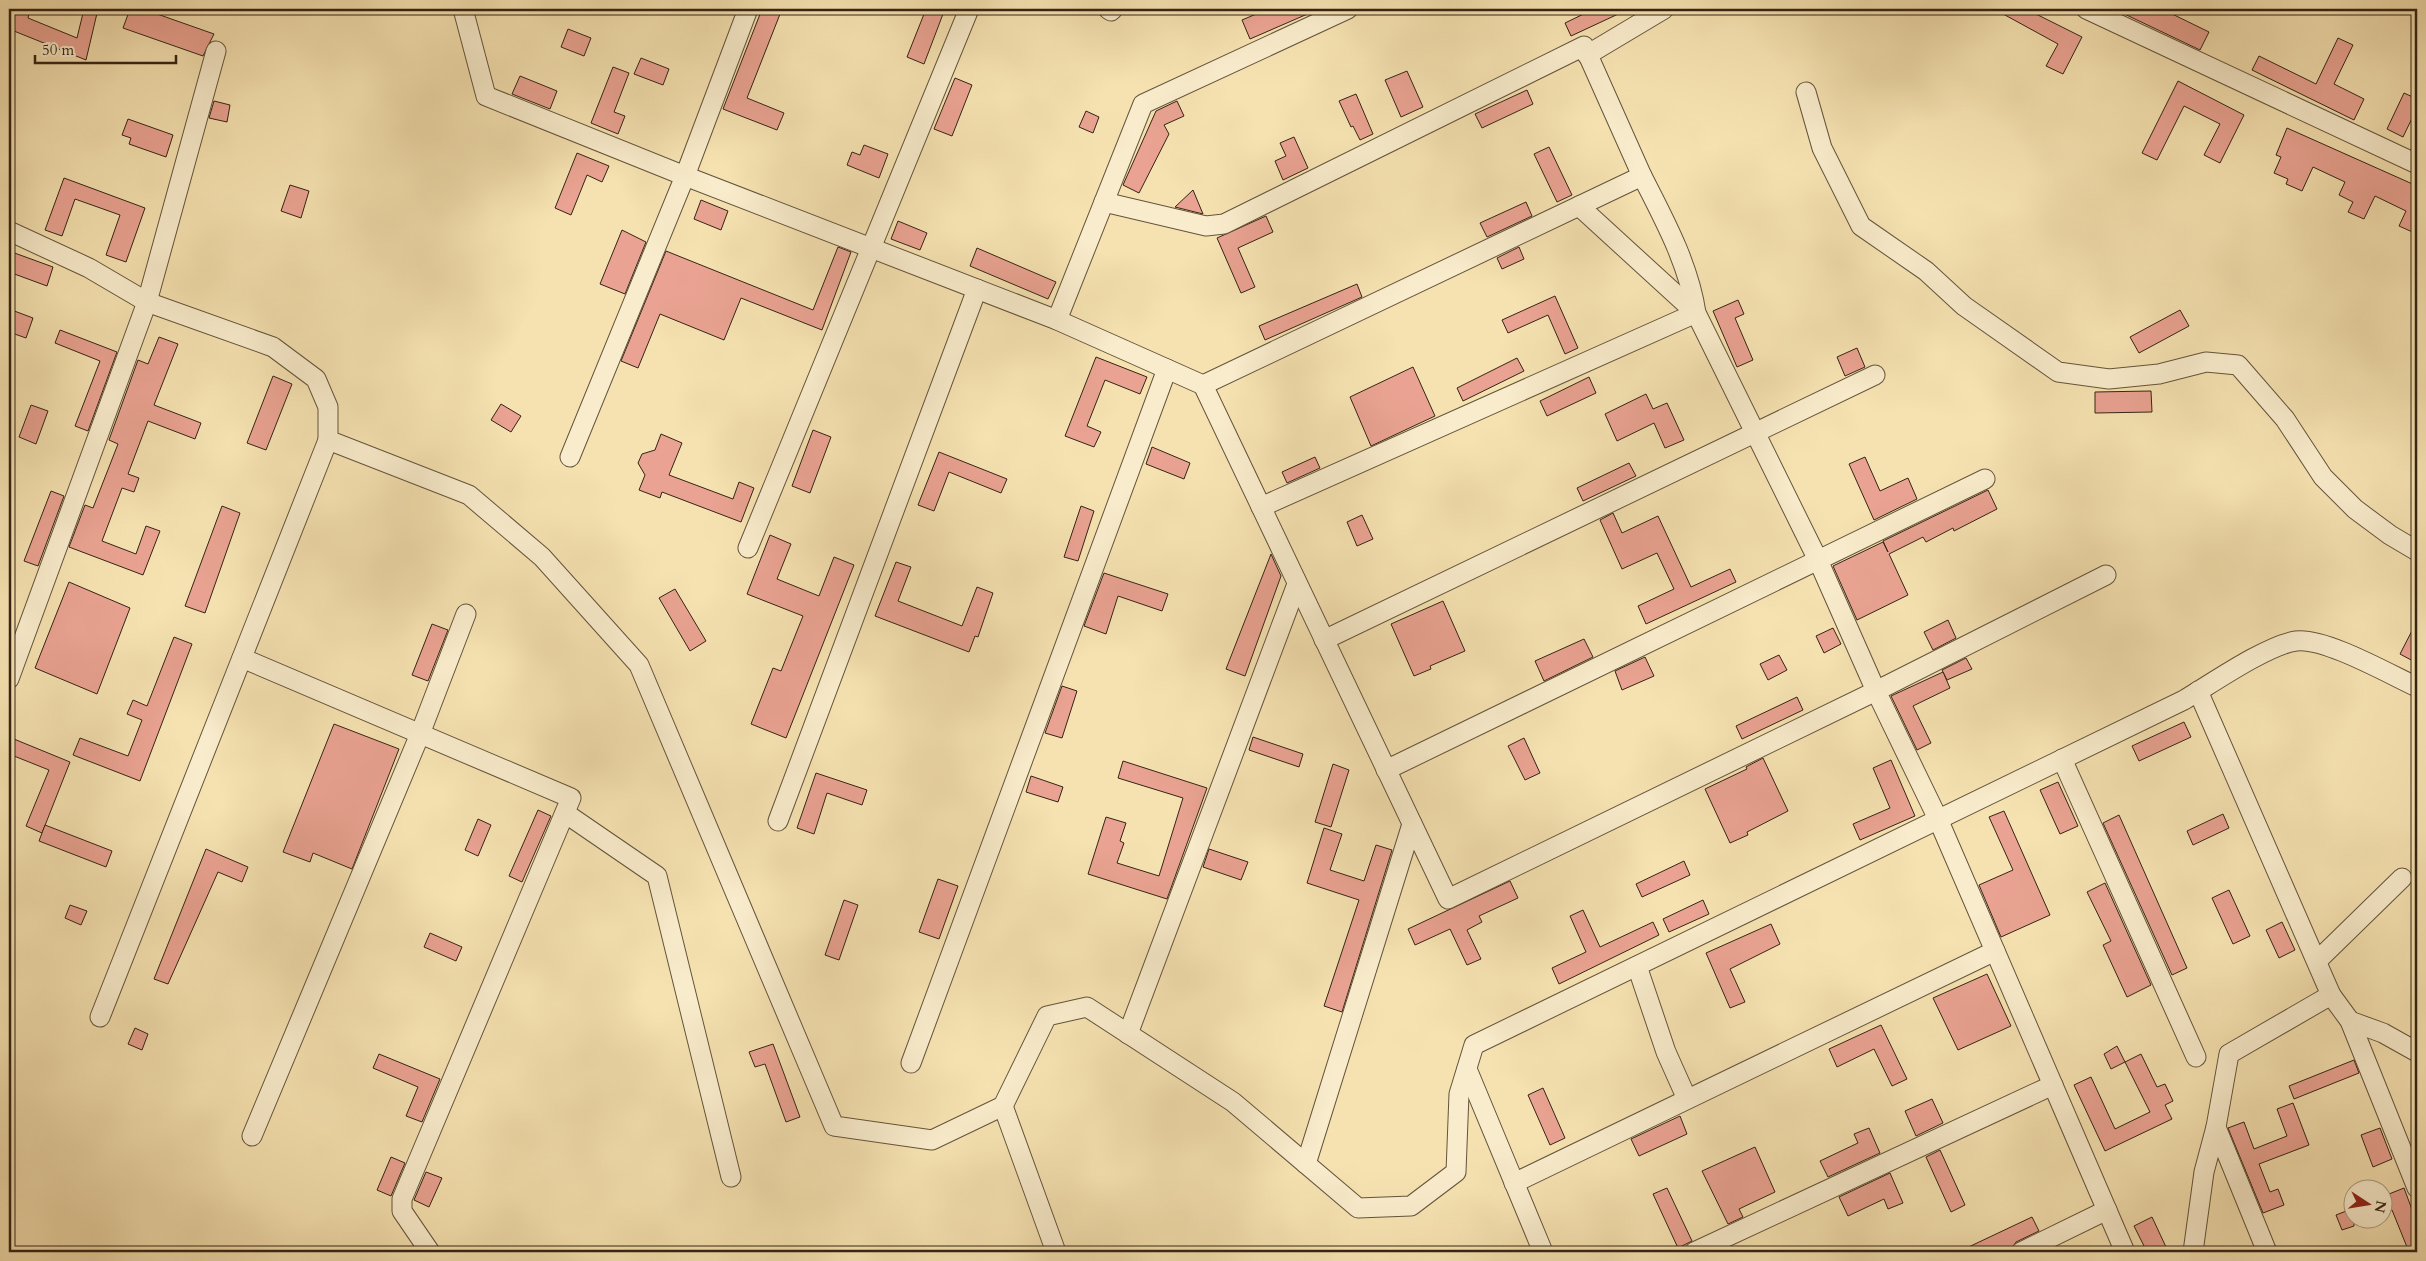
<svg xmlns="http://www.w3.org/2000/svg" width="2426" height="1261" viewBox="0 0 2426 1261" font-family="Cardo,serif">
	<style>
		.building { fill: #eaa392; stroke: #342415 }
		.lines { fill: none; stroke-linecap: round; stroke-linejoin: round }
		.minor-casing { stroke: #64543c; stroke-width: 21 }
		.minor { stroke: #f9eccc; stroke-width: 19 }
	</style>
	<rect width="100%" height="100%" fill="#f6e2b1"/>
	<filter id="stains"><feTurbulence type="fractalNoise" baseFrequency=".004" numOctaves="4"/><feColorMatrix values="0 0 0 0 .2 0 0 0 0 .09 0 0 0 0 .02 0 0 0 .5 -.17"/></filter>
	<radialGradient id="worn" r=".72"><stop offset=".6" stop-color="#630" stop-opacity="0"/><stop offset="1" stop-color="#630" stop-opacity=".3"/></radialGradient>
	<g class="building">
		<polygon points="11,9 30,9 28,18 77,38 84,9 98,9 86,60 9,29"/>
		<polygon points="130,9 143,9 214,34 203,56 123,28"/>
		<polygon points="762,9 782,9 747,98 784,113 777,130 723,109"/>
		<polygon points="926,9 943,14 924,64 907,57"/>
		<polygon points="1268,9 1319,9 1250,39 1242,20"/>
		<polygon points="1594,9 1629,9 1571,36 1565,23"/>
		<polygon points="1994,9 2036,9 2034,13 2082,37 2063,74 2046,66 2058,44"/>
		<polygon points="2114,9 2162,9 2209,32 2200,50"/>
		<polygon points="568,29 591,38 584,56 561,47"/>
		<polygon points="2338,38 2353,45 2334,84 2364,99 2354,120 2252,70 2259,56 2316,84"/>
		<polygon points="641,58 669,69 663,85 634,74"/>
		<polygon points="613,67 629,73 614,112 625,116 618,134 591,123"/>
		<polygon points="1407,71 1423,107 1401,117 1385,80"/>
		<polygon points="520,76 557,91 550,109 512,94"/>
		<polygon points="955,78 972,85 952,136 934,129"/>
		<polygon points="2178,81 2244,115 2220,163 2204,155 2220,124 2184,106 2157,160 2142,153"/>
		<polygon points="1527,90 1533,104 1482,128 1475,114"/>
		<polygon points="2404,93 2417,99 2417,108 2403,137 2387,129"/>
		<polygon points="1356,94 1373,134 1360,140 1353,126 1351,127 1339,101"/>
		<polygon points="214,101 230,105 227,122 209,118"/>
		<polygon points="1177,101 1184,116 1164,125 1169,134 1139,193 1123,185 1156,111"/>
		<polygon points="1086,111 1099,117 1093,133 1079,127"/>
		<polygon points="128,119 173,135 166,157 129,144 131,138 122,135"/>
		<polygon points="2287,128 2417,186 2417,234 2399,226 2406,211 2375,196 2364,219 2348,212 2353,202 2339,195 2345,182 2313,167 2302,191 2286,184 2288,179 2274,173 2281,157 2276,155"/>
		<polygon points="1294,137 1308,168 1283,180 1275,161 1286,156 1280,143"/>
		<polygon points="864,145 888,154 879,178 847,165 852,152 860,155"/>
		<polygon points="1549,147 1572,195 1557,202 1534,154"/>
		<polygon points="577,153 609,166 602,182 587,175 571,215 555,208"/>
		<polygon points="64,178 145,208 126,262 106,255 120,215 75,199 62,236 45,230"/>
		<polygon points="290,185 309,191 301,218 281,211"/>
		<polygon points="1193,190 1203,214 1175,207"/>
		<polygon points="701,200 728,211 721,230 694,219"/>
		<polygon points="1526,202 1532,216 1487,237 1480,223"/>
		<polygon points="1266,216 1273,232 1238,248 1255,287 1241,293 1217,238"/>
		<polygon points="898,221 927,233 920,250 891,239"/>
		<polygon points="622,230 646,242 625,294 600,284"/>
		<polygon points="838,247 851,252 822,330 741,298 724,340 660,314 638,368 621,361 666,251 813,310"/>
		<polygon points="1519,247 1524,259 1502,269 1497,258"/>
		<polygon points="977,248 1056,282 1048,299 970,266"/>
		<polygon points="9,251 53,267 47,286 9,272"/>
		<polygon points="1357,284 1362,297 1265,340 1259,326"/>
		<polygon points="1555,296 1578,348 1565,354 1548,315 1508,333 1502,320"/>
		<polygon points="1738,300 1744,314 1735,318 1753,360 1737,367 1713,311"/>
		<polygon points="9,309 33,318 26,338 9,332"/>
		<polygon points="2180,310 2189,326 2139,353 2130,337"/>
		<polygon points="60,330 117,352 88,431 75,426 100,361 55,343"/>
		<polygon points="159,337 178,344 154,405 201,423 195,439 148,421 128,474 139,478 134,492 122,488 102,541 136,554 146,526 160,531 143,575 69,547 85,505 93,508 118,444 109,440 138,360 148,364"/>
		<polygon points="1857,348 1865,367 1845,376 1837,357"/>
		<polygon points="1096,357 1147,377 1140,394 1105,380 1087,426 1101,432 1094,447 1065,436"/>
		<polygon points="1517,358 1524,371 1463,401 1457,388"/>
		<polygon points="1413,367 1435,416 1371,446 1350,397"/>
		<polygon points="273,376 292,384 266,450 247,443"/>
		<polygon points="1589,377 1596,393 1547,416 1540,401"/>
		<polygon points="2151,391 2152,412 2095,413 2095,392"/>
		<polygon points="1646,394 1653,409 1667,403 1684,440 1665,448 1654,423 1617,441 1605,414"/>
		<polygon points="501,404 521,416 511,432 491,420"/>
		<polygon points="31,405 48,411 36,444 19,437"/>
		<polygon points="813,430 831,437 810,493 792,486"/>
		<polygon points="661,434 682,443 669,475 733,499 739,482 754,488 741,522 662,492 660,498 639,490 645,475 638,463 642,454 655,450"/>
		<polygon points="1152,447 1190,463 1184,479 1146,464"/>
		<polygon points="939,452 1007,479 1001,493 949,472 934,511 918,505"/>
		<polygon points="1315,457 1320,468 1287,483 1282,472"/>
		<polygon points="1865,457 1880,491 1908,478 1917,499 1874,520 1849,464"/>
		<polygon points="1629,463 1636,476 1583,501 1577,488"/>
		<polygon points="1988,490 1997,509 1954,531 1953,528 1926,542 1923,537 1889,554 1908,595 1857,620 1833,566 1883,542 1888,552 1883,541"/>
		<polygon points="51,491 64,496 38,566 24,561"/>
		<polygon points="222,506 240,513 205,613 185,606"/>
		<polygon points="1081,506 1094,511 1078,561 1064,557"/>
		<polygon points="1613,513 1622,533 1658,516 1691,587 1730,569 1736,582 1646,624 1638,606 1674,589 1657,553 1622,569 1600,520"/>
		<polygon points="1362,515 1373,539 1357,546 1347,522"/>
		<polygon points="770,535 791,544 777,579 819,596 834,557 854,565 786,738 751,724 773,668 781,671 803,616 747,594"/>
		<polygon points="1271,554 1281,576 1245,676 1226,669"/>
		<polygon points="896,562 911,567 898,601 962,626 977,587 993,593 978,637 975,636 969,652 875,616"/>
		<polygon points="1104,573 1168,594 1162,611 1118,596 1106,634 1084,626"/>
		<polygon points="69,582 130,608 97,694 35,668"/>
		<polygon points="675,589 706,641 690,651 659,598"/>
		<polygon points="1443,601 1465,651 1430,666 1431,669 1414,676 1391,624"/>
		<polygon points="1948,620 1956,638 1933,650 1924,632"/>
		<polygon points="2417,621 2417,652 2413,661 2400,654"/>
		<polygon points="432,624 448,630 428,681 412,675"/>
		<polygon points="1833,628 1841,644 1824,653 1816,636"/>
		<polygon points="174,637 192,644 140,781 73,755 80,738 128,756 142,720 127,714 133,700 147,706"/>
		<polygon points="1584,639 1593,657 1544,681 1535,661"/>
		<polygon points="1779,655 1787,670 1768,680 1760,664"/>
		<polygon points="1645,657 1654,676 1622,690 1615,671"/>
		<polygon points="1966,658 1972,669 1947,680 1942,670"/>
		<polygon points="1943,672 1950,688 1913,706 1931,743 1917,750 1891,696"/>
		<polygon points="1062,686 1077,691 1062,738 1045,733"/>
		<polygon points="1797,697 1803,710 1742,739 1736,726"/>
		<polygon points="2184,722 2191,737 2139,761 2132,746"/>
		<polygon points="334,724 399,749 352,869 313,853 310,862 283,852"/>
		<polygon points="9,737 70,762 42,833 26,826 49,770 9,754"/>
		<polygon points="1253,737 1303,754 1299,767 1249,750"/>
		<polygon points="1524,738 1540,773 1525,780 1508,746"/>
		<polygon points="1763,758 1788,811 1747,832 1748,835 1730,843 1705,789 1747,769 1746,767"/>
		<polygon points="1891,760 1915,816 1860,840 1853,824 1890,808 1873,768"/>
		<polygon points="1123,761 1207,788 1167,899 1088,874 1106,817 1126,823 1120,841 1124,843 1117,863 1159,876 1183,798 1118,778"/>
		<polygon points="1333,764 1349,770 1331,827 1315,822"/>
		<polygon points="816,773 867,790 862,805 827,793 814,834 797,828"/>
		<polygon points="1031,776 1063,787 1058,802 1026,792"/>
		<polygon points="2058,782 2078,826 2060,834 2040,790"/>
		<polygon points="538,810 551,816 522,882 509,876"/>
		<polygon points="2004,811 2050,915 2001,937 1979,885 2013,870 1989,817"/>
		<polygon points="2223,814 2229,828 2193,845 2187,831"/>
		<polygon points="2119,815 2187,968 2172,975 2103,823"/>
		<polygon points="478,819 491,825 478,856 465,850"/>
		<polygon points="45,825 112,851 106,867 39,841"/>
		<polygon points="1324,828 1342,834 1330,870 1364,881 1376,845 1392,850 1342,1012 1324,1006 1359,900 1307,883"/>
		<polygon points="206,849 248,867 242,882 218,872 168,984 154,979"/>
		<polygon points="1209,849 1248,862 1241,880 1203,867"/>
		<polygon points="1684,861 1690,875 1642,897 1636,884"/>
		<polygon points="938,879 958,886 939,939 919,932"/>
		<polygon points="1510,881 1518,898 1479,916 1482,922 1467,930 1481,959 1467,965 1450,929 1415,945 1408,929"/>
		<polygon points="2105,883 2151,985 2127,997 2103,945 2111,941 2087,892"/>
		<polygon points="2229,890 2250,936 2233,944 2212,898"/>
		<polygon points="844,900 858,905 839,960 825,955"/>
		<polygon points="1703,900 1709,914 1669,932 1663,919"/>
		<polygon points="70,905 87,911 81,925 65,918"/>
		<polygon points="1583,910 1600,947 1653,922 1659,935 1559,984 1552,968 1586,952 1570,916"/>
		<polygon points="2282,922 2295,950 2279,958 2266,930"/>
		<polygon points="1771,924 1780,944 1730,969 1745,1002 1730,1008 1706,953"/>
		<polygon points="430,933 462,947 456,961 424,947"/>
		<polygon points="1987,974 2011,1026 1958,1050 1933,998"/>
		<polygon points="1881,1025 1907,1079 1892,1086 1874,1049 1837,1067 1829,1049"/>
		<polygon points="135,1028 148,1034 142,1050 128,1044"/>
		<polygon points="773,1044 800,1117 786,1122 765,1064 755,1067 749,1052"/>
		<polygon points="2117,1046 2125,1062 2111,1069 2104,1054"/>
		<polygon points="379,1054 440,1079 422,1122 406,1116 418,1087 373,1068"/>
		<polygon points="2141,1054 2157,1087 2165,1084 2173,1101 2165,1105 2172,1119 2105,1151 2074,1085 2091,1077 2115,1129 2150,1112 2125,1062"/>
		<polygon points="2354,1060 2359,1073 2294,1099 2289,1086"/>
		<polygon points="1543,1088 1565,1138 1550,1145 1528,1095"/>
		<polygon points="1932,1099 1943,1123 1916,1136 1905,1111"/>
		<polygon points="2293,1103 2309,1145 2259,1164 2270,1192 2278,1189 2284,1205 2263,1213 2228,1128 2244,1122 2254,1149 2287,1136 2277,1109"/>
		<polygon points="1680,1116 1687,1134 1639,1156 1631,1139"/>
		<polygon points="1869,1128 1880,1153 1828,1177 1820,1161 1858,1143 1854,1134"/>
		<polygon points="2380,1128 2392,1159 2373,1167 2361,1135"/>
		<polygon points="1755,1147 1775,1192 1739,1209 1743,1217 1728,1224 1702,1171"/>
		<polygon points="1940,1150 1965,1205 1951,1212 1926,1157"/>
		<polygon points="391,1157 405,1163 391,1196 377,1190"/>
		<polygon points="426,1172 442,1178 429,1207 414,1200"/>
		<polygon points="1890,1173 1903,1203 1888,1209 1884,1199 1848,1216 1839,1197"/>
		<polygon points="1667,1188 1692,1241 1678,1248 1653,1194"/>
		<polygon points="2404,1188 2417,1223 2417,1252 2409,1252 2392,1210 2384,1214 2384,1196"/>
		<polygon points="2354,1208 2354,1226 2342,1230 2336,1215"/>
		<polygon points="2032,1217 2039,1231 2016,1242 2010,1252 1958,1252"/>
		<polygon points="2152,1217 2166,1247 2155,1252 2147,1252 2134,1226"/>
	</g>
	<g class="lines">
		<g class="minor-casing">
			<g id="minor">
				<polyline points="463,9 486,96 685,176 1057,320 1143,104 1348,9"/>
				<polyline points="1108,9 1111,11 1113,9"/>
				<polyline points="2086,9 2417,164"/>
				<polyline points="1587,55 1664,9"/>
				<polyline points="1806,92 1822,148 1861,226 1926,271 1964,306 2058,372 2109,379 2159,374 2206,362 2238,365 2285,419 2323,477 2355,509 2390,535 2417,551"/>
				<polyline points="1104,202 1206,226 1224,224 1584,46 1642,176 1579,206"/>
				<path d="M9,231L89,268L147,302L273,347L316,379L328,407V440L469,495L542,557L639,665L834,1126L932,1140L1003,1106L1047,1016L1087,1007L1233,1102L1358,1208L1411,1206L1456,1172L1459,1094L1474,1045L2184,700C2211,684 2267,645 2296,641C2324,637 2389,674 2417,687"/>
				<polyline points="1057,320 1203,385 1448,899 1876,691 1818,560 1696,313 1579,206 1203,385"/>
				<polyline points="570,457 685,176 748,9"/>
				<path d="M1261,507L1696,313C1689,265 1664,219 1642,176"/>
				<polyline points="748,548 969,9"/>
				<polyline points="2106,575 1876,691 1938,819 2125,1252"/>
				<polyline points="1324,640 1875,375"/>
				<polyline points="242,658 571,798 402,1199 402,1211 430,1252"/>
				<polyline points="9,679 147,302 216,51"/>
				<polyline points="2198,691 2331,995 2350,1021 2417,1188"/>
				<polyline points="2062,759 2196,1057"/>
				<polyline points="1386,770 1985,479"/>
				<polyline points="565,813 657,876 731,1177"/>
				<polyline points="778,821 977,289"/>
				<polyline points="2317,961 2402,878"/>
				<polyline points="1637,966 1666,1052 1687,1099"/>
				<polyline points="100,1017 328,440"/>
				<polyline points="2350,1021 2383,1033 2417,1052"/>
				<polyline points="1128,1034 1297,584"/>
				<polyline points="911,1063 1167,369"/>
				<polyline points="1467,1069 1543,1252"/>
				<polyline points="1003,1106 1056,1252"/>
				<polyline points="2216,1127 2267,1252"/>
				<polyline points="252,1136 420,734 466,614"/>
				<polyline points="1306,1164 1412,824"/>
				<polyline points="1514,1183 1995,951"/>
				<polyline points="1694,1252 2053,1085"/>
				<polyline points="2021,1252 2107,1210"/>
				<polyline points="2193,1252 2204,1172 2216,1127 2229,1054 2331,995"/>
			</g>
		</g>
		<use href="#minor" class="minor"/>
	</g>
	<rect width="2426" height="1261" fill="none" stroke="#f6e2b1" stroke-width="30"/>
	<rect x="10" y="10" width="2406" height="1241" fill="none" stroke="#342415" stroke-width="2.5"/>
	<rect x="15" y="15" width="2396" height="1231" fill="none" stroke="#342415"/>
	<g transform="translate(2368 1204) rotate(102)"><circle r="24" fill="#f9eccc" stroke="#aa9c83"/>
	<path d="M0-4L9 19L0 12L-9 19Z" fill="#8f2418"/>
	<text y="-8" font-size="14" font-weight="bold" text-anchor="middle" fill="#342415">N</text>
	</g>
	<path d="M35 55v8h141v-8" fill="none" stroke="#342415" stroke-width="2.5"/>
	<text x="42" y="55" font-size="15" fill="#342415" stroke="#f9eccc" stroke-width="4" paint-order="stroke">50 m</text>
	<rect width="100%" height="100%" filter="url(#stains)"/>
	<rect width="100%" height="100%" fill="url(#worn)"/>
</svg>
